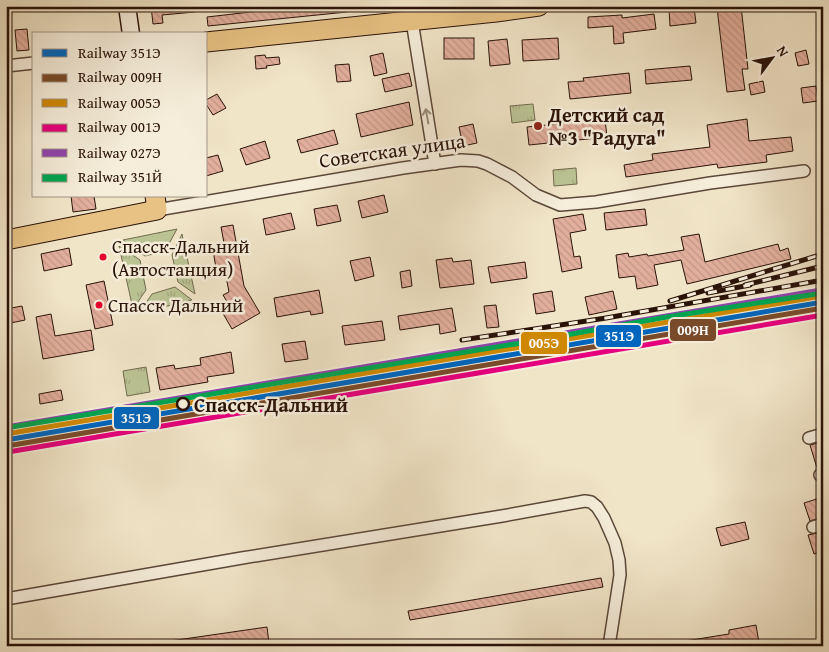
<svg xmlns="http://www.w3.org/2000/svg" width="829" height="652" viewBox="0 0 829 652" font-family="'Gentium Book Plus',serif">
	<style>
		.grass { fill: url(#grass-tufts); stroke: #726b4e }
		.building { fill: url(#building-back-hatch); stroke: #291208 }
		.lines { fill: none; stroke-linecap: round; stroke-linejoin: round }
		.street-casing { stroke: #5b4738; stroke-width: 14 }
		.secondary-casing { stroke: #291208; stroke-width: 19 }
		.primary-casing { stroke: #291208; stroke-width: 21 }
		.street { stroke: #f6eedb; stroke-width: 11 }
		.secondary { stroke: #f6eedb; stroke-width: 16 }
		.primary { stroke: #e8c284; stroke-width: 19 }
		.rail-casing { stroke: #291208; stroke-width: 5 }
		.rail { stroke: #f6eedb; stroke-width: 3; stroke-dasharray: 9; stroke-linecap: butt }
		.rail-1-casing { stroke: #f6eedb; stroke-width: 9 }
		.rail-2-casing { stroke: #f6eedb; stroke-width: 9 }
		.rail-3-casing { stroke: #f6eedb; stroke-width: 9 }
		.rail-4-casing { stroke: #f6eedb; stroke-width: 9 }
		.rail-5-casing { stroke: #f6eedb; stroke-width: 9 }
		.rail-6-casing { stroke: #f6eedb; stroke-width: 9 }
		.rail-1 { stroke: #0065bd; stroke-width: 5 }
		.rail-2 { stroke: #7a4b2a; stroke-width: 5 }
		.rail-3 { stroke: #ce8802; stroke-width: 5 }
		.rail-4 { stroke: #e5007d; stroke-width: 5 }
		.rail-5 { stroke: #8e44ad; stroke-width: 5 }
		.rail-6 { stroke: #00a651; stroke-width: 5 }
		.oneway { stroke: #9a8b7c }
		.poi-dot { fill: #8f2418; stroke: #f6eedb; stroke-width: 2 }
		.bus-dot { fill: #e4002b; stroke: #f6eedb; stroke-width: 2 }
		.stop-dot { fill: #f6eedb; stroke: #291208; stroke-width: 2.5 }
		.labels { text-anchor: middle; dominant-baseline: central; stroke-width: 5; stroke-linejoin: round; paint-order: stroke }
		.bus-label { font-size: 19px; fill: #291208; stroke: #f6eedb; text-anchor: start }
		.poi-label { font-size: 20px; font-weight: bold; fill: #291208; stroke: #f6eedb; text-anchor: start }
		.street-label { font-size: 20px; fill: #291208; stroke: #f6eedb }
		.stop-label { font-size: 20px; font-weight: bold; fill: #291208; stroke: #f6eedb; text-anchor: start }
		.line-badge { stroke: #f6eedb; stroke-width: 2 }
		.badge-label { font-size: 14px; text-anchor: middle; font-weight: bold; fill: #fff }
	</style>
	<defs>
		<pattern id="grass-tufts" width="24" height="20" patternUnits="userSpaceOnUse" patternTransform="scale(1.25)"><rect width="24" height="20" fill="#bbc495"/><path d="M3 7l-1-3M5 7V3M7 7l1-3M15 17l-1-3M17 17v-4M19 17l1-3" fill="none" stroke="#a1a77f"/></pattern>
		<pattern id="building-back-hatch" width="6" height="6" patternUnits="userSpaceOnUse" patternTransform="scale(1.25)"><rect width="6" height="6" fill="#e3af9d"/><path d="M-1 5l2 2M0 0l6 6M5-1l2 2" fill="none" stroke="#c39686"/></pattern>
	</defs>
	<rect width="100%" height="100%" fill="#f1e5c8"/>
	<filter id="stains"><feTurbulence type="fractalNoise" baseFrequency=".004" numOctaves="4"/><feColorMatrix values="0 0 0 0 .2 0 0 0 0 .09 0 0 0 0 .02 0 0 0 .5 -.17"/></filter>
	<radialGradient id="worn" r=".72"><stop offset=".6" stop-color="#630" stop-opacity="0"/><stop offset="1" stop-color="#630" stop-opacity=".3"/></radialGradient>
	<g class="grass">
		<polygon points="533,104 535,120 512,123 510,106"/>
		<polygon points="576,168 577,184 554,186 553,170"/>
		<polygon points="177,229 165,251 145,256 123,240"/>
		<polygon points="182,234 195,294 178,282 172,255"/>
		<polygon points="119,246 140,260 146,290 133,309"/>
		<polygon points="175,287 192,300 139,313 152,294"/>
		<polygon points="146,367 150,392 127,396 123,371"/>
	</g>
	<g class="building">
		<polygon points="151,6 195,6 195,12 162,15 163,23 153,24"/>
		<polygon points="303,6 347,6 347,12 208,26 207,17"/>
		<polygon points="731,6 741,6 748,69 742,69 745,90 727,92 717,8"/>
		<polygon points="694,7 696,23 670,26 669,9"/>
		<polygon points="654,14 656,29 623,33 624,43 614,44 613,26 588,28 588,17 622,15 622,18"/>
		<polygon points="27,29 29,50 17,51 15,30"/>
		<rect x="444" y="38" width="30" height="21"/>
		<polygon points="558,38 559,59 523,61 522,40"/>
		<polygon points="507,39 510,64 490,66 488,41"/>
		<polygon points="806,50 809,64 798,66 795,53"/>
		<polygon points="383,53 387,73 374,76 370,56"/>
		<polygon points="265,55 266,58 279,57 280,64 266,66 267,68 256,69 255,56"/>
		<polygon points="349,64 351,81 337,82 335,65"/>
		<polygon points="690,66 692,80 646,84 645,70"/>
		<polygon points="409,73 412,86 385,92 382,79"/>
		<polygon points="629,73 631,93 570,99 568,82 584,81 583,78"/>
		<polygon points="763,81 765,92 751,95 749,84"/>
		<polygon points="816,86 818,101 803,103 801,88"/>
		<polygon points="217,94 226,108 213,115 206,104 206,100"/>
		<polygon points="409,102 413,125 361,137 356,114"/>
		<polygon points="605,119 607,137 529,145 527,127"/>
		<polygon points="747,119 749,141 791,137 793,151 766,155 767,162 718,168 717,164 626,177 624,165 653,160 652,154 710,147 707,125"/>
		<polygon points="473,124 477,143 463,146 459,127"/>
		<polygon points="334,130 338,144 301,153 297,140"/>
		<polygon points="265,141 270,158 246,165 240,149"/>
		<polygon points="218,155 223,171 206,176 206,158"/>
		<polygon points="384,195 388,212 362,218 358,201"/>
		<polygon points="71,196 94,196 96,209 73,212"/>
		<polygon points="337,205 341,221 317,226 314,209"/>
		<polygon points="645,209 647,225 606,230 604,213"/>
		<polygon points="291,213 295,229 266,235 263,219"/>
		<polygon points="583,214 586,230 570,233 574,257 580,256 582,268 562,272 553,219"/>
		<polygon points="233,225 244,286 260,313 232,329 221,310 229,305 223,295 229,292 224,266 216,268 213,250 225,248 221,227"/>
		<polygon points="699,234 705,262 778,244 780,251 788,248 791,259 687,284 681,260 654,265 658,285 637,289 635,276 619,278 616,255 628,253 629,257 647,254 648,256 684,250 681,237"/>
		<polygon points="69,248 72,265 44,271 41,254"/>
		<polygon points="370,257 374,276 355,281 350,261"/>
		<polygon points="452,258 453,262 471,260 474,284 440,288 436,260"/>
		<polygon points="525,262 527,278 491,283 488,267"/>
		<polygon points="410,270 412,286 402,288 400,272"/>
		<polygon points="104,281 113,325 95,329 86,285"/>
		<polygon points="319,290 323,313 311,315 310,311 277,317 274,298"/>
		<polygon points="552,291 555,311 536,314 533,294"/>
		<polygon points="613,291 617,309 589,315 585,297"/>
		<polygon points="496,305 499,327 487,328 484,306"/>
		<polygon points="22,306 25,320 6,324 6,309"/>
		<polygon points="452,308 456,331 440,334 439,324 400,330 398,316"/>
		<polygon points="51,314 55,336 91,330 94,350 43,359 36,317"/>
		<polygon points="382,321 385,340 345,345 342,326"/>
		<polygon points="305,341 308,359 285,362 282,344"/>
		<polygon points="231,352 234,373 207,377 208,382 160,390 156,368 174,365 175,369 201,365 200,358"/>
		<polygon points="61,390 63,400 40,404 39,394"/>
		<polygon points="823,442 823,467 817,468 810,445"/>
		<polygon points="823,497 823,517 810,521 804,503"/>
		<polygon points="745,522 749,539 721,546 716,528"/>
		<polygon points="823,532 823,551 814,554 808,535"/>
		<polygon points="601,578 603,587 410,620 408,611"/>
		<polygon points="756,625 759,643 746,646 685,646 685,641 729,634 729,630"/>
		<polygon points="267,627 269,643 247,646 171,646 170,641"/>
	</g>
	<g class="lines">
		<g class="street-casing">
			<g id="street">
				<polyline points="412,21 435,164"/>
				<polyline points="6,66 34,63"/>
				<polyline points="157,210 403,168 461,160 478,161 487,164 512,177 536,195 560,205 596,202 710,183 804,171"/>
				<polyline points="809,438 823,434"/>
				<polyline points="820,475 823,474"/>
				<polyline points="813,527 823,524"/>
				<polyline points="6,599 242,558 502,516 585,501 591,502 597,507 604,518 615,543 619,560 620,575 609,646"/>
			</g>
		</g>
		<g class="secondary-casing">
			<polyline id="secondary" points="127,6 131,34"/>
		</g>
		<g class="primary-casing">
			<g id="primary">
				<polyline points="206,42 496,12 539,6"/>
				<polyline points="6,240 157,210 155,196"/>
			</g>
		</g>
		<use href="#street" class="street"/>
		<use href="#secondary" class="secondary"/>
		<use href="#primary" class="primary"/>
		<g class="rail-casing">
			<g id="rail">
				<polyline points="745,285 823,266"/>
				<polyline points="708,293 750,285"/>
				<polyline points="670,301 823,254"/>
				<polyline points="462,340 606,318 823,280"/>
				<polyline points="472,351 536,335"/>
			</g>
		</g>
		<use href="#rail" class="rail"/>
		<g class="rail-1-casing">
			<polyline id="rail-1" points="6,440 823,302"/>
		</g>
		<g class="rail-2-casing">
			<polyline id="rail-2" points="7,446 823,308"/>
		</g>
		<g class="rail-3-casing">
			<polyline id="rail-3" points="6,434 822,296"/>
		</g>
		<g class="rail-4-casing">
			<polyline id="rail-4" points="8,452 823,315"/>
		</g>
		<g class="rail-5-casing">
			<polyline id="rail-5" points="6,427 821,290"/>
		</g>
		<g class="rail-6-casing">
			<polyline id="rail-6" points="6,428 527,342 667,317 823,293"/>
		</g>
		<use href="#rail-1" class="rail-1"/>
		<use href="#rail-2" class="rail-2"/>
		<use href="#rail-3" class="rail-3"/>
		<use href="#rail-4" class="rail-4"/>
		<use href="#rail-5" class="rail-5"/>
		<use href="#rail-6" class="rail-6"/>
	</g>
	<defs><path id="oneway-shaft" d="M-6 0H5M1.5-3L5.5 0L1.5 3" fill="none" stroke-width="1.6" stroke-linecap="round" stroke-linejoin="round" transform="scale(1.25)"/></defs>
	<use class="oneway" href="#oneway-shaft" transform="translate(427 116) rotate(-100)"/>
	<circle class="poi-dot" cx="538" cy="126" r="5"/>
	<g class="bus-dot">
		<circle cx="103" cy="257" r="4.5"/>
		<circle cx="99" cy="305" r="4.5"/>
	</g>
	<circle class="stop-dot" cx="183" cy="404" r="6"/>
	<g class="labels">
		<g class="bus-label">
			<text x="112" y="246">Спасск-Дальний<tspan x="112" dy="23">(Автостанция)</tspan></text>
			<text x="108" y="305">Спасск Дальний</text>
		</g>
		<g class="poi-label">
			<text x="548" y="114">Детский сад<tspan x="548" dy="23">№3 "Радуга"</tspan></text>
		</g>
		<g class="street-label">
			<text transform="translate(392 150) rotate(-8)">Советская улица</text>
		</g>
		<g class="stop-label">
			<text x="194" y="404">Спасск-Дальний</text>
		</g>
	</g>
	<g class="line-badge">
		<rect x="669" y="318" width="48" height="24" rx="5" fill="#7a4b2a"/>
		<rect x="595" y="324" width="47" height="24" rx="5" fill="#0065bd"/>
		<rect x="520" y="331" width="48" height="24" rx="5" fill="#ce8802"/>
		<rect x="113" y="406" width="47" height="24" rx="5" fill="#0065bd"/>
	</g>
	<g class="badge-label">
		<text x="693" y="335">009Н</text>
		<text x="619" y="341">351Э</text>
		<text x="544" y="348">005Э</text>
		<text x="136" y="423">351Э</text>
	</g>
	<rect width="829" height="652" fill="none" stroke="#f1e5c8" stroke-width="25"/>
	<rect x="8" y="8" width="814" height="637" fill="none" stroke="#291208" stroke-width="2.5"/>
	<rect x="12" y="12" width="804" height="627" fill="none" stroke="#291208"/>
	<rect x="32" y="32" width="175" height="165" fill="#f6eedb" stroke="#a49687"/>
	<rect x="42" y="49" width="25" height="8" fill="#0065bd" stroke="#a49687"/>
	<text x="78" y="58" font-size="15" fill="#291208">Railway 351Э</text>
	<rect x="42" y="74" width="25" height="8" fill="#7a4b2a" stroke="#a49687"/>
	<text x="78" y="82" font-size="15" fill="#291208">Railway 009Н</text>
	<rect x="42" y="99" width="25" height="8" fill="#ce8802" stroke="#a49687"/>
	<text x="78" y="108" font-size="15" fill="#291208">Railway 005Э</text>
	<rect x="42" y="124" width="25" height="8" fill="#e5007d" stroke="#a49687"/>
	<text x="78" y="132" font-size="15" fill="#291208">Railway 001Э</text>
	<rect x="42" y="149" width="25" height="8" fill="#8e44ad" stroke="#a49687"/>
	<text x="78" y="158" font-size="15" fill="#291208">Railway 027Э</text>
	<rect x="42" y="174" width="25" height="8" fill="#00a651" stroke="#a49687"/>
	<text x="78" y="182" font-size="15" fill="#291208">Railway 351Й</text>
	<g transform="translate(772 58) rotate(58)" stroke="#f6eedb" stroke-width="4" paint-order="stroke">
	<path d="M0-4L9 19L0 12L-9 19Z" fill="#291208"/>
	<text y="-8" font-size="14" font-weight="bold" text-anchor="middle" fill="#291208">N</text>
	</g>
	<rect width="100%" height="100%" filter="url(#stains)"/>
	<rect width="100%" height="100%" fill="url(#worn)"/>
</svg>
